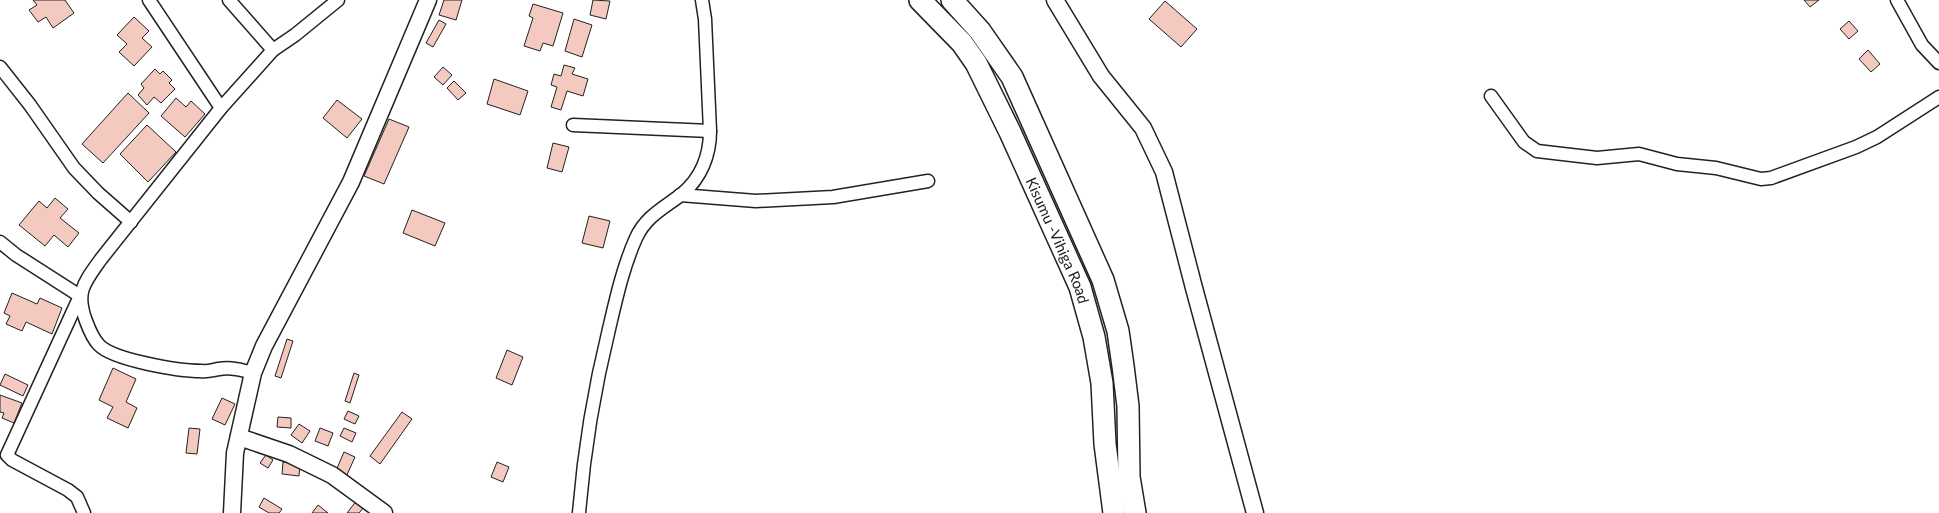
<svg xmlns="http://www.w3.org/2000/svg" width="1939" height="513" viewBox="0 0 1939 513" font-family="Lato,sans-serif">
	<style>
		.building { fill: #f3c9c0; stroke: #222 }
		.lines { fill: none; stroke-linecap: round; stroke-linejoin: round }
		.minor-casing { stroke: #222; stroke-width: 15 }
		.tertiary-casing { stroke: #222; stroke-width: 19 }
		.trunk-casing { stroke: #222; stroke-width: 24 }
		.minor { stroke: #fff; stroke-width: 12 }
		.tertiary { stroke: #fff; stroke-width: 16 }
		.trunk { stroke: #fff; stroke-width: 21 }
		.labels { text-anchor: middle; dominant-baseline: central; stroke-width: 4; stroke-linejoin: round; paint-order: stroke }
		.street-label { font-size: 15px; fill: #222; stroke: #fff }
	</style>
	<rect width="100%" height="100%" fill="#fff"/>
	<g class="building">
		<polygon points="33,0 65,0 74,13 53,28 46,17 38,22 29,10 37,5"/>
		<polygon points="444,0 462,0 456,20 439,15"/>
		<polygon points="593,0 610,1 606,19 590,15"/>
		<polygon points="1804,0 1819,0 1810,7"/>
		<polygon points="1165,1 1197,29 1181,47 1149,19"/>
		<polygon points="533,4 563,13 553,46 543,43 540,51 524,46 533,18 529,16"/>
		<polygon points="134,17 149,31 142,38 152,47 134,66 119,52 127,44 117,35"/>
		<polygon points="574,19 592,25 582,57 565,51"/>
		<polygon points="439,20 446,24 433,47 426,43"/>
		<polygon points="1849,21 1858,31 1849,39 1840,29"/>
		<polygon points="1868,50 1880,64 1871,72 1859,59"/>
		<polygon points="564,65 575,68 572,74 588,79 583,96 567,91 561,110 551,107 557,87 551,85 554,74 561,76"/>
		<polygon points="443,67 452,75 443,85 434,77"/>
		<polygon points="155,69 160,74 163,71 172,80 169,83 175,89 161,103 154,97 147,105 138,95 144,88 141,84"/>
		<polygon points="494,79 528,91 520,115 487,104"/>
		<polygon points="454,81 466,93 458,100 447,88"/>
		<polygon points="128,93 149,113 103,163 82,144"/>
		<polygon points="176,98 186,107 191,101 205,114 185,137 161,116"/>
		<polygon points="337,100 362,119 347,138 323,118"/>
		<polygon points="389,119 409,127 384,184 364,176"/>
		<polygon points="147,125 176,152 148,182 120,154"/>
		<polygon points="553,143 569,147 562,172 547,168"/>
		<polygon points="55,198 68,209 60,218 79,233 68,247 54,235 45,246 19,225 39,201 47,208"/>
		<polygon points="412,210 445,223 435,246 403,233"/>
		<polygon points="589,216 610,221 603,248 582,243"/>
		<polygon points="12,293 37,304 40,298 62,308 52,334 26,322 22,331 6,324 10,316 4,313"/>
		<polygon points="287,339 293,341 281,378 275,376"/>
		<polygon points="507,350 523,357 512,385 496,378"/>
		<polygon points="113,368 136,379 126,402 137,408 128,428 107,418 113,407 99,400"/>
		<polygon points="354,373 359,375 350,403 345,401"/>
		<polygon points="5,374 28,385 23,396 0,385"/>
		<polygon points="0,395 22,403 14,423 2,418 4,413 0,412"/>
		<polygon points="222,398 235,404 225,425 212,419"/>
		<polygon points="348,411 359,416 355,424 344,419"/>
		<polygon points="402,412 412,419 380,464 370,456"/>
		<polygon points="278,417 291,418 291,428 277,427"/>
		<polygon points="299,424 310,431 302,443 291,435"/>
		<polygon points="189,428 200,429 197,454 186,453"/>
		<polygon points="320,428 333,433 328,446 315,441"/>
		<polygon points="344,428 356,433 352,442 340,436"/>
		<polygon points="344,452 355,457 346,477 335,473"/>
		<polygon points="266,455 273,460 268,468 260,463"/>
		<polygon points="283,462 300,464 299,476 282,474"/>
		<polygon points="497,462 509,467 503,482 491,477"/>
		<polygon points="264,498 282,509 279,513 269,513 259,507"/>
		<polygon points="357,500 365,506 359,513 347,513"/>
		<polygon points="318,505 328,513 312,513"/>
	</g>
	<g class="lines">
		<g class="minor-casing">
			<g id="minor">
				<polyline points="149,0 221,108"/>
				<polyline points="229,0 273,50"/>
				<polyline points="1897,0 1922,45 1939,63"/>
				<polyline points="0,67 30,105 74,168 98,193 131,222"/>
				<polyline points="1491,96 1524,142 1537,151 1597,158 1639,154 1677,164 1716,168 1761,179 1771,178 1856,147 1877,137 1939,97"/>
				<polyline points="573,125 710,131"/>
				<polyline points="680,195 756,201 833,197 928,181"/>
				<polyline points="0,242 16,255 80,296 7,455 12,460 68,490 77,497 84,513"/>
				<path d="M253,373C242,370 231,367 219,369C213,370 207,372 201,371C179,371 113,360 99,345C93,339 89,329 86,321C75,292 84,283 101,259L221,108L273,50L295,35L338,0"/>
				<path d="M579,513C584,451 594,390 609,329C616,299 623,267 636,238C646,216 664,208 682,194C701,178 710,155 710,131L705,19L702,0"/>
			</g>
		</g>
		<g class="tertiary-casing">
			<g id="tertiary">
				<polyline points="1055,0 1101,76 1143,128 1164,172 1194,288 1255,513"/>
				<polyline points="239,437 289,454 332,475 384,513"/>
				<polyline points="232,513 235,453 253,373 264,346 351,182 428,0"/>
			</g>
		</g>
		<g class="trunk-casing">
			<g id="trunk">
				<path id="s1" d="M920,0L962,43L976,63L1010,132L1080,287L1094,337L1102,383L1105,444L1114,513"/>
				<polyline points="952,0 980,31 1012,77 1103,280 1118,331 1123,366 1128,406 1129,477 1135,513"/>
			</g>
		</g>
		<use href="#minor" class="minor"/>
		<use href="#tertiary" class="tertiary"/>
		<use href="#trunk" class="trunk"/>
	</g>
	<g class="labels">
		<g class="street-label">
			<text stroke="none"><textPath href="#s1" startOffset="280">Kisumu -Vihiga Road</textPath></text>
		</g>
	</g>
</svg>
